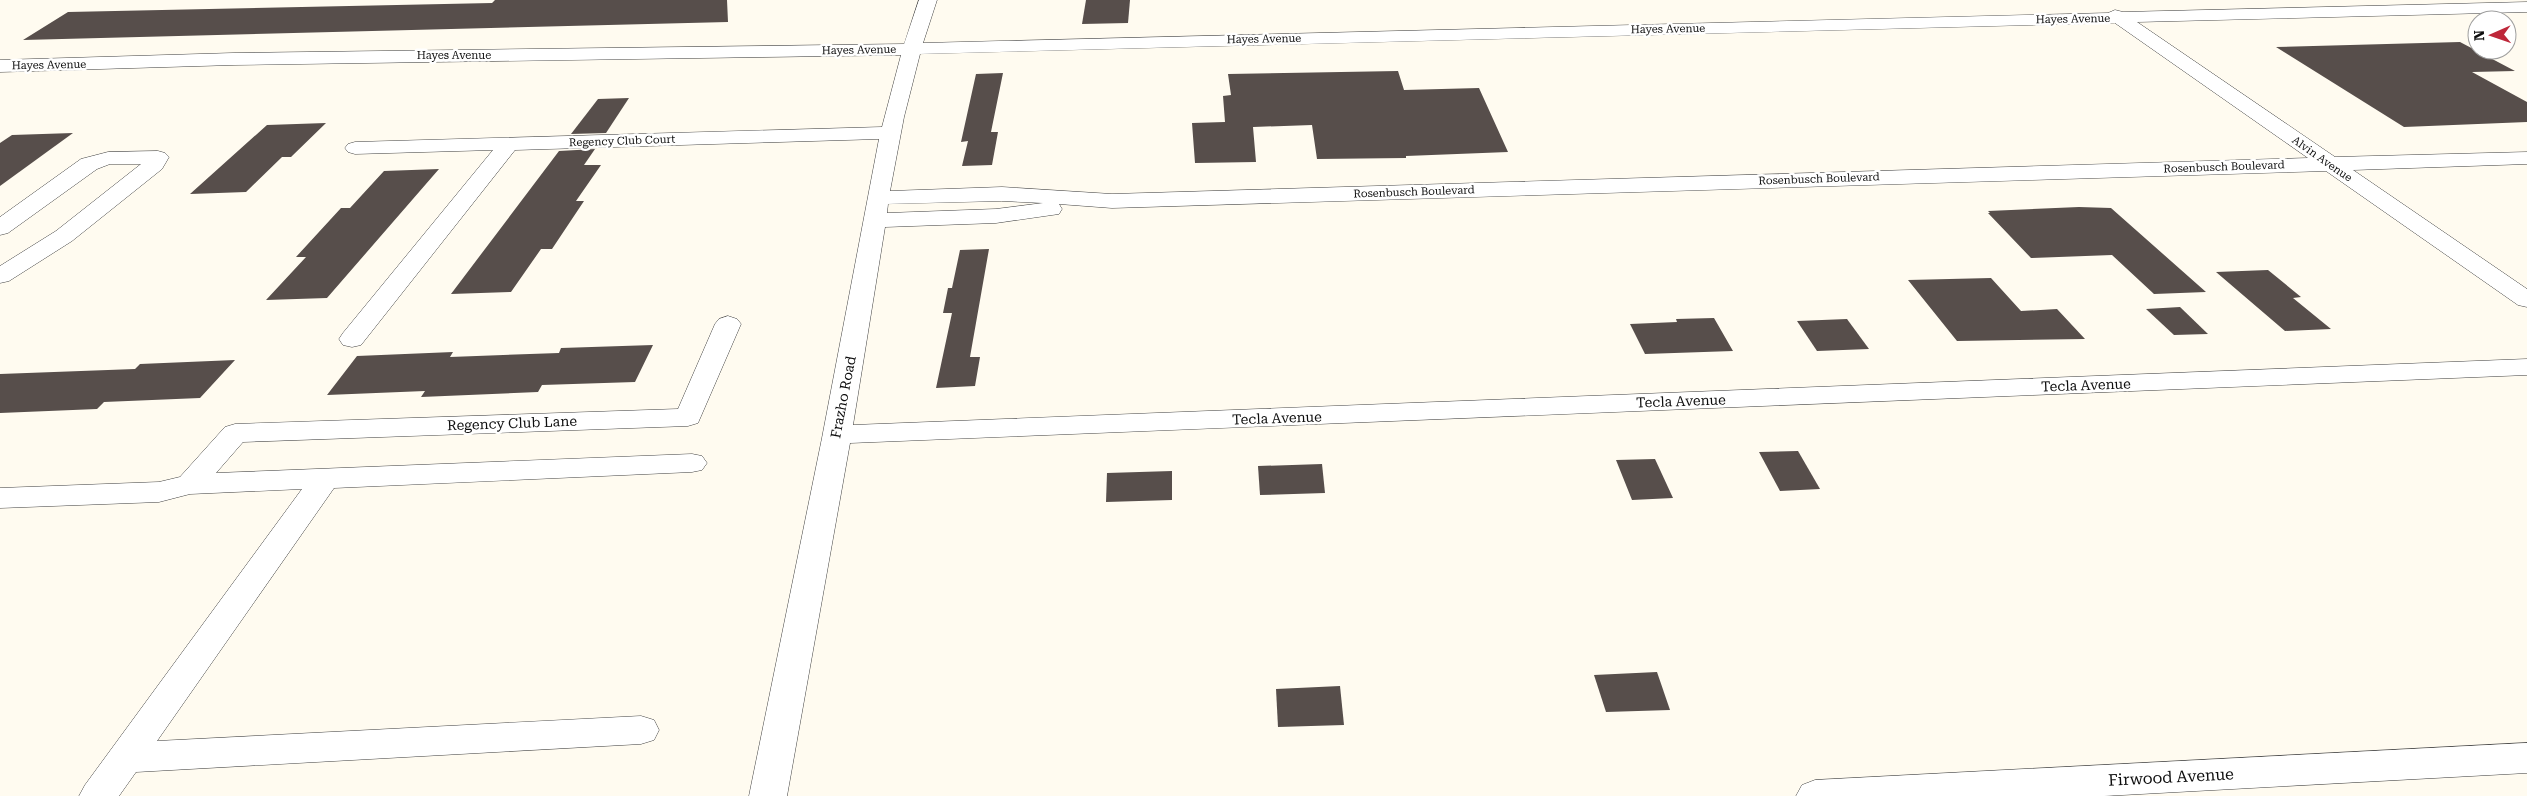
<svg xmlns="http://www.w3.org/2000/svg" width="2527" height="796" viewBox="0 0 2527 796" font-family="'Roboto Serif',serif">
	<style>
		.building { fill: #574e4b }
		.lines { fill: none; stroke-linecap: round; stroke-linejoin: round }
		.minor-casing { stroke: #414141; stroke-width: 1 }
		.minor { fill: #fff; fill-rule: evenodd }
		.labels { text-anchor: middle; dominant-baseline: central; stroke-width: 5; stroke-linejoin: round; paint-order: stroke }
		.far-street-label { font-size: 11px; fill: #0e0e0e; stroke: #fff }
		.street-label { font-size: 14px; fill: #0e0e0e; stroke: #fff }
		.near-street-label { font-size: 16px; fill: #0e0e0e; stroke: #fff }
	</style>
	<rect width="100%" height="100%" fill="#fffbf0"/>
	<g class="building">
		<polygon points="495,0 727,0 728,22 23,40 68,12 492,3"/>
		<polygon points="1086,0 1130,0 1128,23 1082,24"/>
		<polygon points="2460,42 2515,71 2472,72 2527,102 2527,122 2404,127 2276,47"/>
		<polygon points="1398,71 1404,90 1479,88 1508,152 1406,156 1406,158 1317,159 1312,125 1253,127 1256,162 1195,163 1192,123 1225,122 1223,96 1231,95 1228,74"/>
		<polygon points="1003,73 991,132 998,132 992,165 962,166 968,141 961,142 976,74"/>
		<polygon points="629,98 606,133 571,134 598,99"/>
		<polygon points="326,123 291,157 282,157 246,192 190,194 267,125"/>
		<polygon points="73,133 0,186 0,143 12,135"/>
		<polygon points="595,149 584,165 601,165 576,201 584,201 552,249 541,249 511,292 451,294 559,151"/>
		<polygon points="439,169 327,298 266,300 306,257 296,257 341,208 350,208 384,171"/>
		<polygon points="2079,207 2111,208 2206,292 2154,294 2112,255 2031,258 1988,213 1990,213 1988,211"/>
		<polygon points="989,249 970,357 980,357 975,386 936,388 952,313 943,313 948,288 952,288 960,250"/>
		<polygon points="2268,270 2301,297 2293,298 2331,329 2285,331 2216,272"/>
		<polygon points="1991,278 2021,311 2057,309 2085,339 1957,341 1908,280"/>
		<polygon points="2180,307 2208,334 2174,335 2146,309"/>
		<polygon points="1714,318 1733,351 1645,354 1630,324 1677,322 1676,319"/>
		<polygon points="1847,319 1869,349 1817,351 1797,321"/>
		<polygon points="653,345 635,382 542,385 538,392 421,397 425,391 327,395 357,356 453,352 450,357 559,353 561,348"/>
		<polygon points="235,360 200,398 104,402 97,409 0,413 0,374 135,369 140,364"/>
		<polygon points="1798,451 1820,489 1780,491 1759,452"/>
		<polygon points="1655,459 1673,498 1632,500 1616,460"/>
		<polygon points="1322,464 1325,493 1260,495 1258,466"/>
		<polygon points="1172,471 1172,500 1106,502 1107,473"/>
		<polygon points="1657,672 1670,710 1606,712 1594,675"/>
		<polygon points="1340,686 1344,725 1278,727 1276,689"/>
	</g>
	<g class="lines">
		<g class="minor-casing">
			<g id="minor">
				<path d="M919,0H937L923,43L2108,13L2115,10L2123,12L2527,2V12L2137,22L2335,157L2527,152V164L2353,170L2527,289V307L2518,305L2326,171L1112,208L1059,204L1062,209L1059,214L996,223L885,227L853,425L2527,359V375L850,443L787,796H749L822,438L879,139L515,150L361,345L352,347L343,345L339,339L343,333L493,150L355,154L348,152L345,148L348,144L355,142L882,127L901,55L233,65L0,72V60L233,53L904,44ZM2115,23L2308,158L1112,194L1002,187L890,191L904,117L920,54ZM1002,201L1043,203L996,209L887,213L888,204Z"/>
				<polygon points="158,151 165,153 169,157 162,169 72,241 9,281 0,283 0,266 56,231 141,164 110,164 97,169 8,233 0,235 0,217 81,159 108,152"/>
				<polygon points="728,316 737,319 741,324 698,423 688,426 243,442 216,473 692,454 702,456 707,463 702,470 692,472 334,488 157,741 641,716 654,720 659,730 654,740 641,744 136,772 119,796 79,796 85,785 302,489 190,494 159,502 0,508 0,488 159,482 180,477 225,427 235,424 678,409 715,324 719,319"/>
				<polygon points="2527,743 2527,773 2104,796 1796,796 1802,785 1815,780"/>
			</g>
		</g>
		<use href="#minor" class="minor"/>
	</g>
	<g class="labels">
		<g class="far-street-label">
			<text transform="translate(2073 19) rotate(-1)">Hayes Avenue</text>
			<text transform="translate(1668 29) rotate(-1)">Hayes Avenue</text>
			<text transform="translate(1264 39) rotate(-1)">Hayes Avenue</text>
			<text transform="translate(859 50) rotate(-1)">Hayes Avenue</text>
			<text x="454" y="55">Hayes Avenue</text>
			<text transform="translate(49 65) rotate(-1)">Hayes Avenue</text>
			<text transform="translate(622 141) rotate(-2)">Regency Club Court</text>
			<text transform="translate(2322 159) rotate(35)">Alvin Avenue</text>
			<text transform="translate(2224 167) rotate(-2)">Rosenbusch Boulevard</text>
			<text transform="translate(1819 179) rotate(-2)">Rosenbusch Boulevard</text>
			<text transform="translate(1414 192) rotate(-2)">Rosenbusch Boulevard</text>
		</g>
		<g class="street-label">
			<text transform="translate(2086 385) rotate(-2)">Tecla Avenue</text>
			<text transform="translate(843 397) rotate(-79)">Frazho Road</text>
			<text transform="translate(1681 401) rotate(-2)">Tecla Avenue</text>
			<text transform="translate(1277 418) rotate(-2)">Tecla Avenue</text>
			<text transform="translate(512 423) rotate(-2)">Regency Club Lane</text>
		</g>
		<g class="near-street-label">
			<text transform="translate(2171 777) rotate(-3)">Firwood Avenue</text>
		</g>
	</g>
	<g transform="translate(2492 35) rotate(268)"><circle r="24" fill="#ffffff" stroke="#9f9f9f"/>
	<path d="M0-4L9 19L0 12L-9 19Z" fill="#be273a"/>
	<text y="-8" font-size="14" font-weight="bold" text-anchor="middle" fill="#0e0e0e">N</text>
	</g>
</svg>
